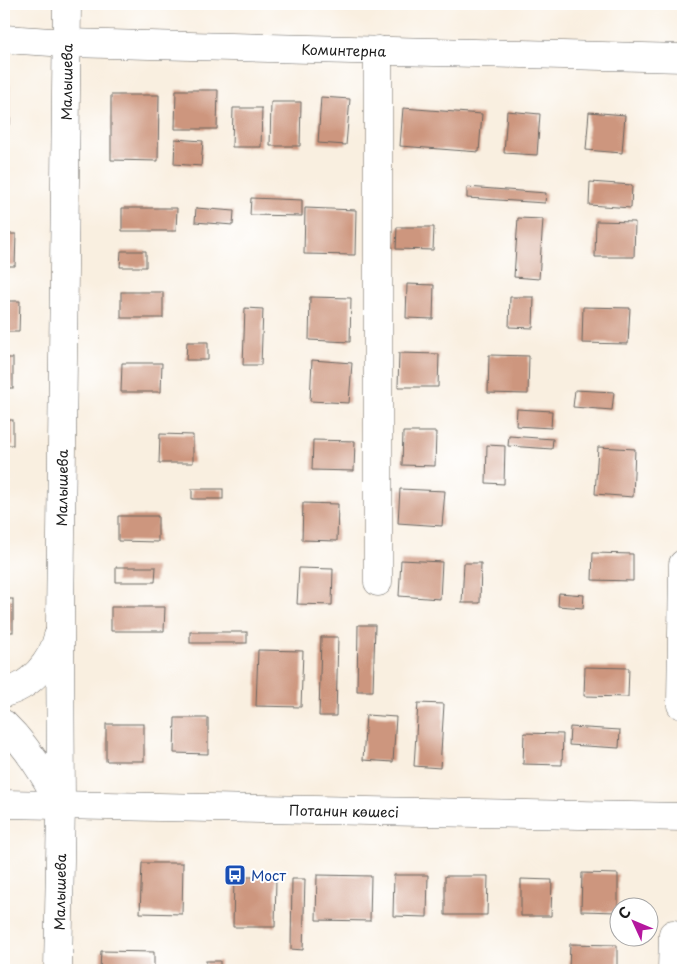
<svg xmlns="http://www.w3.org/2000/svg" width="687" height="974" viewBox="0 0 687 974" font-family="'Playpen Sans',sans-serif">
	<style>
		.building { fill: #cd967e }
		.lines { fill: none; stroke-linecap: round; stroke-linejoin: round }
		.minor-casing { stroke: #696661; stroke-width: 29 }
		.major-casing { stroke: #696661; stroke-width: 29 }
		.minor { stroke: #fff; stroke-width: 28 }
		.major { stroke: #fff; stroke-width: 28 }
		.labels { text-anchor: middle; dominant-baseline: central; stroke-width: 4; stroke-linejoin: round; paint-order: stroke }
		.street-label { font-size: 14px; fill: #1c1c1c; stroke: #fff }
		.transit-label { font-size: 14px; fill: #164399; stroke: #fff; text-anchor: start }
	</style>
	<rect width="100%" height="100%" fill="#fff"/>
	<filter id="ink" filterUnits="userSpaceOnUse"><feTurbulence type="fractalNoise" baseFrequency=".02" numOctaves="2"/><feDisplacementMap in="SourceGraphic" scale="10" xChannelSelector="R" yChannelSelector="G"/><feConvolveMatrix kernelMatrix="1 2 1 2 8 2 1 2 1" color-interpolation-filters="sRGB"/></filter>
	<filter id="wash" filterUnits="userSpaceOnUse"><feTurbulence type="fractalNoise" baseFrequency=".0096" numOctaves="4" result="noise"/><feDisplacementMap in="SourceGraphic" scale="20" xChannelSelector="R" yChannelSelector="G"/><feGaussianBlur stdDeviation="1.12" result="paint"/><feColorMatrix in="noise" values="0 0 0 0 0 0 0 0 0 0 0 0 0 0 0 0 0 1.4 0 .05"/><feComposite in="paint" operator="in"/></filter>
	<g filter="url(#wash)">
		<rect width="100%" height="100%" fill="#f9efe0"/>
		<g id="blocks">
			<g class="building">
				<rect x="4" y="85" width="6" height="39"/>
				<polygon points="176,90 218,90 217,129 175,129"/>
				<polygon points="111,95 159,95 158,161 111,160"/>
				<polygon points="321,97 350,99 346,145 318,143"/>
				<polygon points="271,102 301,102 300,146 270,146"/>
				<polygon points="233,108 262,108 261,147 232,147"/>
				<polygon points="403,108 482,114 479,152 400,146"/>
				<polygon points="507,111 540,114 537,155 504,153"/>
				<polygon points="589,112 625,115 622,153 586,150"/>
				<polygon points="175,139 203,141 201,166 174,164"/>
				<rect x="4" y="160" width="4" height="30"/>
				<polygon points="590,182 632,185 631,208 589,205"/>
				<polygon points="467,187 546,193 545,203 467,198"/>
				<polygon points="251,198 302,200 302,216 250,215"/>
				<polygon points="122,208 177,208 176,231 122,231"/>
				<polygon points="196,208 234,211 233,225 195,222"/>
				<polygon points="305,208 356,210 355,255 304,254"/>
				<polygon points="518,218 543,219 539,279 514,277"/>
				<polygon points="596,221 635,222 634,257 595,257"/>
				<polygon points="397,227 434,227 433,250 396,249"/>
				<polygon points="4,234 16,234 15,266 4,266"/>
				<polygon points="121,251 146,251 146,267 120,267"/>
				<polygon points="407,284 434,285 433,319 406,318"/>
				<rect x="121" y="292" width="42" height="26"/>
				<polygon points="310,297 351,298 350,342 309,340"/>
				<polygon points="510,297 534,297 533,328 509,327"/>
				<polygon points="4,301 20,301 19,332 4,332"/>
				<polygon points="583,307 630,308 628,344 582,343"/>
				<polygon points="245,308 263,309 261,365 243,365"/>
				<polygon points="187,342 208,342 208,360 186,360"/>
				<polygon points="399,353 439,354 438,387 398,387"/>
				<polygon points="489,355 529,356 528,394 488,393"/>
				<rect x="4" y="358" width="9" height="30"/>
				<polygon points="312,360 352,363 349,403 310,401"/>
				<polygon points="122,363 162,363 161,392 121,392"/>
				<polygon points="575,390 614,392 612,410 573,407"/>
				<polygon points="517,409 552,411 551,428 516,426"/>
				<rect x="4" y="420" width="9" height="25"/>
				<polygon points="403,432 436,432 435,466 402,465"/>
				<polygon points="160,434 193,435 193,463 159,463"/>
				<polygon points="509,436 553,439 552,449 508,446"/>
				<polygon points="313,440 355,441 354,471 312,470"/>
				<polygon points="487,445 505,446 504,484 486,483"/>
				<polygon points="598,447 635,449 633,497 595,494"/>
				<rect x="4" y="471" width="3" height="23"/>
				<rect x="192" y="489" width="31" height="10"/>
				<polygon points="400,489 445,491 442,526 398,523"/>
				<polygon points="303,503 338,504 337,541 302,540"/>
				<polygon points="118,516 158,516 158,542 118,541"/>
				<polygon points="593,553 633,554 633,581 592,580"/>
				<polygon points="401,560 442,562 440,599 399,596"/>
				<polygon points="464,563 481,563 480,603 462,603"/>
				<polygon points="116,567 156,567 155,582 116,582"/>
				<polygon points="299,568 333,569 332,605 297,604"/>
				<polygon points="559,593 584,595 583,608 558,606"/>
				<rect x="4" y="599" width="9" height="33"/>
				<polygon points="111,607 165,607 164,631 111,631"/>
				<polygon points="358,625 375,625 373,691 357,691"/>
				<rect x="190" y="632" width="57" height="11"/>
				<polygon points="321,637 338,637 336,716 319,716"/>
				<polygon points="258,650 303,651 301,707 256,706"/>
				<polygon points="585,667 629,668 628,697 584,696"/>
				<polygon points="418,703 444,704 440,768 414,766"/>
				<polygon points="366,715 396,717 393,762 363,760"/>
				<polygon points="175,718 208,718 208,754 174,753"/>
				<rect x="106" y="724" width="38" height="37"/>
				<polygon points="570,727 620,730 619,748 569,745"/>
				<polygon points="524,733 563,734 562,765 523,764"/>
				<polygon points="142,863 183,863 182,914 140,913"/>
				<polygon points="582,873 618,874 618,912 581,911"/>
				<polygon points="317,875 371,876 370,921 316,920"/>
				<polygon points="394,875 428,875 427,917 393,916"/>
				<polygon points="445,876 488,876 487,915 445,915"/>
				<polygon points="234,877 276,877 275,927 233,927"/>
				<polygon points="292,879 305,879 303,950 291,949"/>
				<polygon points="521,879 552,880 551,916 521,916"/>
				<polygon points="570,944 617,945 617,970 569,970"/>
				<polygon points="101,951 154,952 154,970 100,970"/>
				<rect x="206" y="961" width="14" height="9"/>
			</g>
		</g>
	</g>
	<g filter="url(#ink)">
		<use href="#blocks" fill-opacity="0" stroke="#696661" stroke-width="1"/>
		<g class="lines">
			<g class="minor-casing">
				<g id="minor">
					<path id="s1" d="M4,39L67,43L683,58"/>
					<polyline points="378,582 378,50"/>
					<path d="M4,693C30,687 52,662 58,636"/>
					<polyline points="681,705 683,564"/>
					<path d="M4,724C27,746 45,775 60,804"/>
					<path id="s2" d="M58,970L61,805L60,624L67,4"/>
					<polyline points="672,970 673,934"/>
				</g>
			</g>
			<g class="major-casing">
				<g id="major">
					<path id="s3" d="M4,804L683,817"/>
				</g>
			</g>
			<use href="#minor" class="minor"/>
			<use href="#major" class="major"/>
		</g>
	</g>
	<defs>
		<g id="bus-square" transform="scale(1.125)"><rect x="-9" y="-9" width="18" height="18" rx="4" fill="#1a4fb4" stroke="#fff"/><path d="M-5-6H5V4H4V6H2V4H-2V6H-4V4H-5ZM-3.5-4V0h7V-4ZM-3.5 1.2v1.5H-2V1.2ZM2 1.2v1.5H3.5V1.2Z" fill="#fff"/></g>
	</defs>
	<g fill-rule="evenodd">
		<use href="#bus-square" x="235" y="875"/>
	</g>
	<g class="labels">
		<g class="street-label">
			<text stroke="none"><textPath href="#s1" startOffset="340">Коминтерна</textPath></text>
			<text stroke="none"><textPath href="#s2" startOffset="888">Малышева</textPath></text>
			<text stroke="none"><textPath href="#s2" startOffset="482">Малышева</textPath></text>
			<text stroke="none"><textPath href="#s3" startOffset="340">Потанин көшесі</textPath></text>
			<text stroke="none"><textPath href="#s2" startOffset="78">Малышева</textPath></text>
		</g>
		<g class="transit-label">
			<text x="251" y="875">Мост</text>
		</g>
	</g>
	<rect width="687" height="974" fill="none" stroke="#fff" stroke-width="20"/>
	<g transform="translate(634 922) rotate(314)"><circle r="24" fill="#ffffff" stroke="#a4a4a4"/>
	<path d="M0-4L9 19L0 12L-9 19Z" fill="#b5179e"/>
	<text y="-8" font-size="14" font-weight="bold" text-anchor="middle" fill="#1c1c1c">С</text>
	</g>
</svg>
